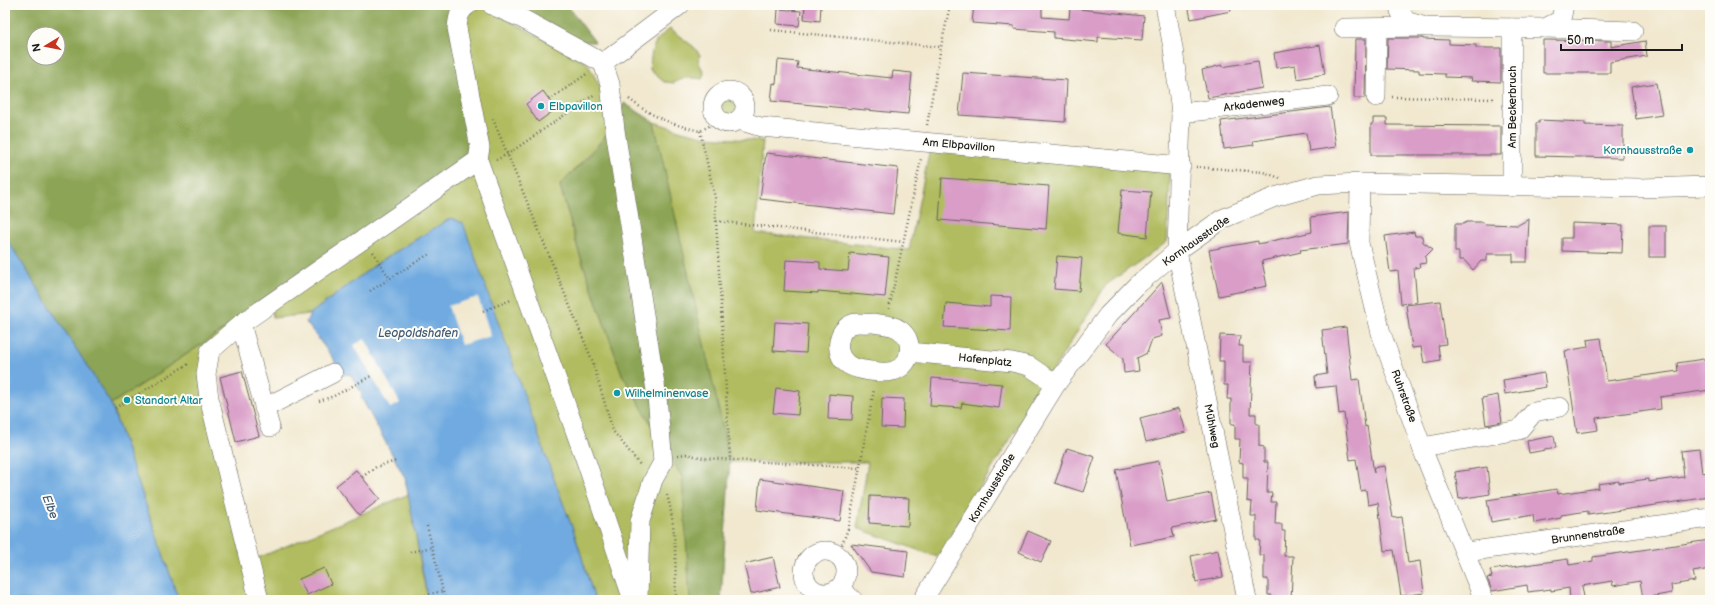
<svg xmlns="http://www.w3.org/2000/svg" width="1715" height="605" viewBox="0 0 1715 605" font-family="'Balsamiq Sans',sans-serif">
	<style>
		.green { fill: #b0bc5e; stroke: #666c3d }
		.forest { fill: #8ca455; stroke: #546038; fill-rule: evenodd }
		.water { fill: #6faae0; stroke: #46637e }
		.pier { fill: #f1e8cf }
		.building { fill: #d99dc8 }
		.lines { fill: none; stroke-linecap: round; stroke-linejoin: round }
		.minor-casing { stroke: #67635b; stroke-width: 20 }
		.path { stroke: #67635b; stroke-width: 2.5; stroke-dasharray: 1 3; stroke-linecap: butt }
		.minor { stroke: #fff; stroke-width: 19 }
		.culture-dot { fill: #0f9aa8; stroke: #fdfcf7; stroke-width: 1.5 }
		.labels { text-anchor: middle; dominant-baseline: central; stroke-width: 4; stroke-linejoin: round; paint-order: stroke }
		.street-label { font-size: 11px; fill: #1c1c1c; stroke: #fdfcf7 }
		.culture-label { font-size: 11px; fill: #0d838f; stroke: #fdfcf7; text-anchor: start }
		.water-label { font-size: 12px; font-style: italic; fill: #415c74; stroke: #fdfcf7 }
	</style>
	<rect width="100%" height="100%" fill="#fdfcf7"/>
	<filter id="ink" filterUnits="userSpaceOnUse"><feTurbulence type="fractalNoise" baseFrequency=".025" numOctaves="2"/><feDisplacementMap in="SourceGraphic" scale="8" xChannelSelector="R" yChannelSelector="G"/><feConvolveMatrix kernelMatrix="1 2 1 2 8 2 1 2 1" color-interpolation-filters="sRGB"/></filter>
	<filter id="wash" filterUnits="userSpaceOnUse"><feTurbulence type="fractalNoise" baseFrequency=".012" numOctaves="4" result="noise"/><feDisplacementMap in="SourceGraphic" scale="16" xChannelSelector="R" yChannelSelector="G"/><feGaussianBlur stdDeviation="0.9" result="paint"/><feColorMatrix in="noise" values="0 0 0 0 0 0 0 0 0 0 0 0 0 0 0 0 0 1.4 0 .05"/><feComposite in="paint" operator="in"/></filter>
	<g filter="url(#wash)">
		<rect width="100%" height="100%" fill="#f1e8cf"/>
		<g class="green">
			<polygon points="486,8 587,63 605,95 608,133 560,186 579,253 622,374 683,477 690,600 595,600 574,532 451,218 379,262 310,314 273,318 270,300 460,35 467,17 475,9"/>
			<path d="M670,29L694,47L700,55L699,63L704,73L702,79C691,77 684,77 674,83L664,82L650,70C651,50 652,41 670,29Z"/>
			<path d="M727,94C738,97 739,108 734,118H727L721,108L722,98Z"/>
			<polygon points="654,122 682,131 707,137 763,141 755,233 909,250 932,139 1171,160 1167,242 1106,285 937,557 857,528 868,462 730,462"/>
			<polygon points="228,327 202,387 246,563 409,494 422,573 428,600 179,600 111,404"/>
		</g>
		<g class="forest">
			<path d="M5,5H453L483,149L228,327L111,404L5,236ZM34,34H58V58H34Z"/>
			<polygon points="502,5 567,5 595,42 581,42"/>
			<path d="M624,103L654,122L730,459L721,600H690L682,477L622,374L579,252L560,185C583,161 613,136 624,103Z"/>
		</g>
		<g class="water">
			<polygon points="451,218 463,223 554,479 574,532 595,600 428,600 405,478 361,397 362,394 351,375 347,374 335,377 335,361 306,322 310,314 379,262"/>
			<polygon points="5,236 111,404 179,600 5,600"/>
		</g>
		<g class="pier">
			<polygon points="478,297 491,336 461,345 448,306"/>
			<polygon points="365,339 400,403 390,408 354,345"/>
		</g>
		<g id="blocks">
			<g class="building">
				<polygon points="805,5 821,5 820,21 804,19"/>
				<polygon points="974,5 1011,5 1042,7 1042,17 1069,19 1070,8 1144,16 1142,40 1098,37 1098,42 1054,38 1054,32 1014,29 1014,26 972,23"/>
				<polygon points="1188,5 1230,5 1231,11 1191,19"/>
				<polygon points="778,9 801,11 799,26 777,24"/>
				<polygon points="1388,38 1423,38 1423,39 1449,40 1449,44 1476,45 1476,48 1501,48 1501,82 1471,81 1472,78 1445,77 1445,74 1419,73 1419,70 1387,69"/>
				<polygon points="1355,39 1366,39 1365,98 1354,98"/>
				<polygon points="1543,40 1611,41 1611,47 1645,41 1647,56 1610,62 1610,73 1543,73"/>
				<polygon points="1320,45 1325,74 1297,79 1295,65 1276,68 1274,53"/>
				<polygon points="778,60 798,62 797,68 892,78 893,71 912,73 908,114 771,101 773,83 776,84"/>
				<polygon points="1258,61 1262,88 1208,98 1202,70 1222,65 1222,67"/>
				<polygon points="963,73 1067,80 1065,122 959,115"/>
				<polygon points="1656,83 1662,115 1636,119 1631,87"/>
				<polygon points="543,91 556,109 538,122 526,104"/>
				<polygon points="1330,107 1336,147 1309,151 1306,133 1253,141 1254,145 1224,149 1221,121"/>
				<polygon points="1373,118 1387,118 1387,125 1501,126 1501,155 1371,155 1371,124 1373,124"/>
				<polygon points="1539,120 1585,122 1585,125 1623,126 1623,158 1536,156 1536,123 1539,123"/>
				<polygon points="766,153 898,168 893,214 760,199"/>
				<polygon points="942,178 1049,186 1046,229 939,220"/>
				<polygon points="1122,190 1151,192 1147,237 1118,233"/>
				<polygon points="1349,212 1348,244 1300,250 1301,252 1262,261 1267,286 1219,296 1209,250 1258,241 1258,244 1312,232 1311,217"/>
				<polygon points="1529,219 1527,262 1513,262 1513,254 1487,254 1487,261 1481,261 1473,270 1464,260 1459,260 1459,252 1455,252 1455,224 1463,224 1467,222 1482,222 1485,224 1518,225"/>
				<polygon points="1572,223 1623,225 1622,253 1562,251 1562,238 1572,238"/>
				<rect x="1649" y="226" width="17" height="31"/>
				<polygon points="1414,232 1415,236 1422,236 1423,242 1433,249 1425,257 1426,263 1419,264 1420,267 1414,268 1417,302 1401,304 1398,271 1390,272 1385,236"/>
				<polygon points="850,253 889,257 885,297 818,291 818,293 784,291 786,260 820,262 820,269 848,271"/>
				<polygon points="1057,256 1082,258 1079,291 1054,289"/>
				<polygon points="1162,282 1171,318 1159,320 1162,336 1152,339 1147,353 1137,358 1139,371 1124,373 1123,359 1106,344"/>
				<polygon points="990,296 1011,297 1010,331 944,327 946,303 990,307"/>
				<polygon points="1440,301 1446,344 1438,345 1440,360 1424,363 1421,347 1412,348 1406,305"/>
				<polygon points="775,322 808,324 806,353 773,351"/>
				<polygon points="1346,327 1352,380 1359,379 1365,427 1367,426 1374,473 1373,468 1384,466 1393,518 1402,517 1408,563 1420,561 1424,593 1401,596 1394,550 1384,551 1378,503 1368,505 1366,490 1361,491 1356,459 1350,460 1344,413 1339,414 1336,386 1316,388 1315,376 1327,374 1322,330"/>
				<polygon points="1220,335 1240,336 1239,346 1243,346 1243,362 1252,362 1250,414 1256,414 1256,424 1259,424 1259,446 1264,447 1264,462 1268,462 1267,493 1272,493 1271,502 1276,502 1275,524 1282,524 1282,531 1285,531 1284,556 1293,556 1291,600 1270,600 1271,595 1268,595 1268,579 1264,579 1264,555 1259,555 1260,540 1256,540 1256,516 1251,516 1252,502 1247,501 1248,478 1243,478 1243,463 1239,462 1240,439 1235,439 1235,424 1231,424 1231,399 1227,399 1228,385 1224,385 1224,361 1219,361"/>
				<polygon points="1601,338 1607,381 1678,371 1677,363 1710,358 1710,390 1660,397 1661,409 1596,418 1598,430 1577,433 1565,351 1588,347 1587,340"/>
				<polygon points="242,371 259,436 236,442 220,377"/>
				<polygon points="1544,373 1546,387 1505,394 1503,380"/>
				<polygon points="932,378 1002,384 999,408 962,403 961,408 930,406"/>
				<polygon points="776,388 800,391 798,415 773,413"/>
				<polygon points="829,394 853,396 852,420 828,419"/>
				<polygon points="1498,395 1502,422 1486,425 1482,398"/>
				<polygon points="882,398 904,399 903,428 881,427"/>
				<polygon points="1179,408 1186,432 1146,442 1140,418"/>
				<polygon points="1554,436 1556,448 1529,453 1527,441"/>
				<polygon points="1067,448 1095,457 1083,492 1055,483"/>
				<polygon points="1699,449 1702,473 1708,472 1710,497 1588,515 1588,511 1561,515 1561,518 1534,523 1533,515 1491,522 1487,500 1557,489 1558,494 1599,488 1598,484 1619,481 1619,483 1648,479 1648,482 1684,477 1681,451"/>
				<polygon points="1159,461 1167,502 1211,493 1216,519 1172,528 1174,537 1130,545 1116,470"/>
				<polygon points="1487,467 1490,494 1459,499 1455,472"/>
				<polygon points="356,470 380,499 359,515 336,486"/>
				<polygon points="760,479 844,491 840,521 757,510"/>
				<polygon points="870,496 909,498 908,526 869,523"/>
				<polygon points="1028,531 1051,541 1041,562 1019,552"/>
				<polygon points="1710,540 1710,569 1693,572 1695,581 1671,585 1672,593 1643,598 1640,581 1613,586 1612,581 1582,586 1584,597 1570,599 1569,588 1551,591 1551,589 1528,592 1527,585 1492,591 1487,578 1492,577 1490,570 1568,559 1569,565 1593,561 1593,557"/>
				<polygon points="851,544 908,551 905,577 871,572"/>
				<polygon points="1218,550 1223,577 1196,582 1191,556"/>
				<polygon points="773,557 780,587 751,594 744,564"/>
				<polygon points="324,568 331,584 307,595 299,579"/>
			</g>
		</g>
	</g>
	<g filter="url(#ink)">
		<use href="#blocks" fill-opacity="0" stroke="#67635b" stroke-width="1"/>
		<g class="lines">
			<g class="minor-casing">
				<g id="minor">
					<polyline points="492,5 521,18 603,63"/>
					<polyline points="1165,5 1173,48 1181,113 1177,251 1247,600"/>
					<polyline points="1399,5 1400,11 1406,21 1426,27 1545,28 1561,20 1564,5"/>
					<polyline points="1344,28 1421,27"/>
					<polyline points="1545,28 1633,31"/>
					<polyline points="603,63 610,84 615,130 657,397 663,462 653,480 640,521 638,600"/>
					<polyline points="603,63 680,5"/>
					<circle cx="729" cy="107" r="16"/>
					<polyline points="1376,97 1377,28"/>
					<polyline points="1181,113 1328,96"/>
					<polyline points="738,120 761,127 1181,166"/>
					<polyline points="478,160 586,461 633,600"/>
					<polyline points="1360,183 1359,243 1381,333 1425,456 1484,600"/>
					<polyline points="1512,187 1512,28"/>
					<path d="M873,323C882,325 893,324 900,330C915,341 912,366 893,371C883,374 853,370 846,363C834,352 837,330 852,324C858,322 867,324 873,323Z"/>
					<polyline points="241,324 270,427"/>
					<polyline points="909,352 1012,362 1029,366 1056,384"/>
					<polyline points="264,408 333,373"/>
					<polyline points="1422,447 1519,430 1534,412 1560,407"/>
					<circle cx="825" cy="572" r="21"/>
					<polyline points="1466,552 1710,518"/>
					<polyline points="839,588 853,600"/>
					<path d="M259,600L209,398L206,374L210,351L241,324L478,160L480,148L457,28C458,18 459,10 468,5"/>
					<polyline points="923,600 1056,384 1108,315 1137,285 1177,251 1222,219 1275,197 1318,185 1360,183 1640,188 1710,186"/>
				</g>
			</g>
			<g class="path">
				<polyline points="771,30 941,47"/>
				<polyline points="1392,97 1495,99"/>
				<path d="M629,99C654,118 671,124 700,131L720,120"/>
				<polyline points="549,100 588,73"/>
				<polyline points="493,119 592,360 613,431 641,466"/>
				<polyline points="927,125 941,47 950,5"/>
				<polyline points="700,131 715,198 716,221 904,242"/>
				<polyline points="496,160 508,154 595,94"/>
				<polyline points="1196,167 1263,172 1280,178"/>
				<polyline points="716,221 730,459"/>
				<polyline points="373,252 390,279"/>
				<polyline points="370,291 429,254"/>
				<polyline points="889,309 921,159"/>
				<polyline points="483,311 511,300"/>
				<polyline points="319,401 334,396 371,376"/>
				<polyline points="115,408 190,363"/>
				<polyline points="678,455 686,454 704,458 859,468"/>
				<polyline points="362,477 376,467 396,461"/>
				<path d="M667,495C677,529 675,565 676,600"/>
				<polyline points="427,526 445,600"/>
				<polyline points="410,552 432,547"/>
				<polyline points="838,556 849,526 874,389"/>
				<polyline points="421,596 443,591"/>
			</g>
			<use href="#minor" class="minor"/>
		</g>
	</g>
	<g class="culture-dot">
		<circle cx="541" cy="106" r="4"/>
		<circle cx="1690" cy="150" r="4"/>
		<circle cx="617" cy="393" r="4"/>
		<circle cx="127" cy="400" r="4"/>
	</g>
	<g class="labels">
		<g class="street-label">
			<text transform="translate(1254 104) rotate(-7)">Arkadenweg</text>
			<text transform="translate(1512 107) rotate(-90)">Am Beckerbruch</text>
			<text transform="translate(959 145) rotate(5)">Am Elbpavillon</text>
			<text transform="translate(1196 241) rotate(-35)">Kornhausstraße</text>
			<text transform="translate(985 360) rotate(6)">Hafenplatz</text>
			<text transform="translate(1404 396) rotate(70)">Ruhrstraße</text>
			<text transform="translate(1212 426) rotate(79)">Mühlweg</text>
			<text transform="translate(992 488) rotate(-59)">Kornhausstraße</text>
			<text transform="translate(1588 535) rotate(-8)">Brunnenstraße</text>
		</g>
		<g class="culture-label">
			<text x="549" y="106">Elbpavillon</text>
			<text x="1682" y="150" text-anchor="end">Kornhausstraße</text>
			<text x="625" y="393">Wilhelminenvase</text>
			<text x="135" y="400">Standort Altar</text>
		</g>
		<g class="water-label">
			<text x="418" y="333">Leopoldshafen</text>
			<text transform="translate(50 507) rotate(69)">Elbe</text>
		</g>
	</g>
	<rect width="1715" height="605" fill="none" stroke="#fdfcf7" stroke-width="20"/>
	<g transform="translate(46 46) rotate(260)"><circle r="19" fill="#fdfcf7" stroke="#a3a29f"/>
	<path d="M0-3L7 15L0 10L-7 15Z" fill="#c8321e"/>
	<text y="-6" font-size="11" font-weight="bold" text-anchor="middle" fill="#1c1c1c">N</text>
	</g>
	<path d="M1561 44v6h121v-6" fill="none" stroke="#1c1c1c" stroke-width="2"/>
	<text x="1567" y="44" font-size="12" fill="#1c1c1c" stroke="#fdfcf7" stroke-width="3" paint-order="stroke">50 m</text>
</svg>
